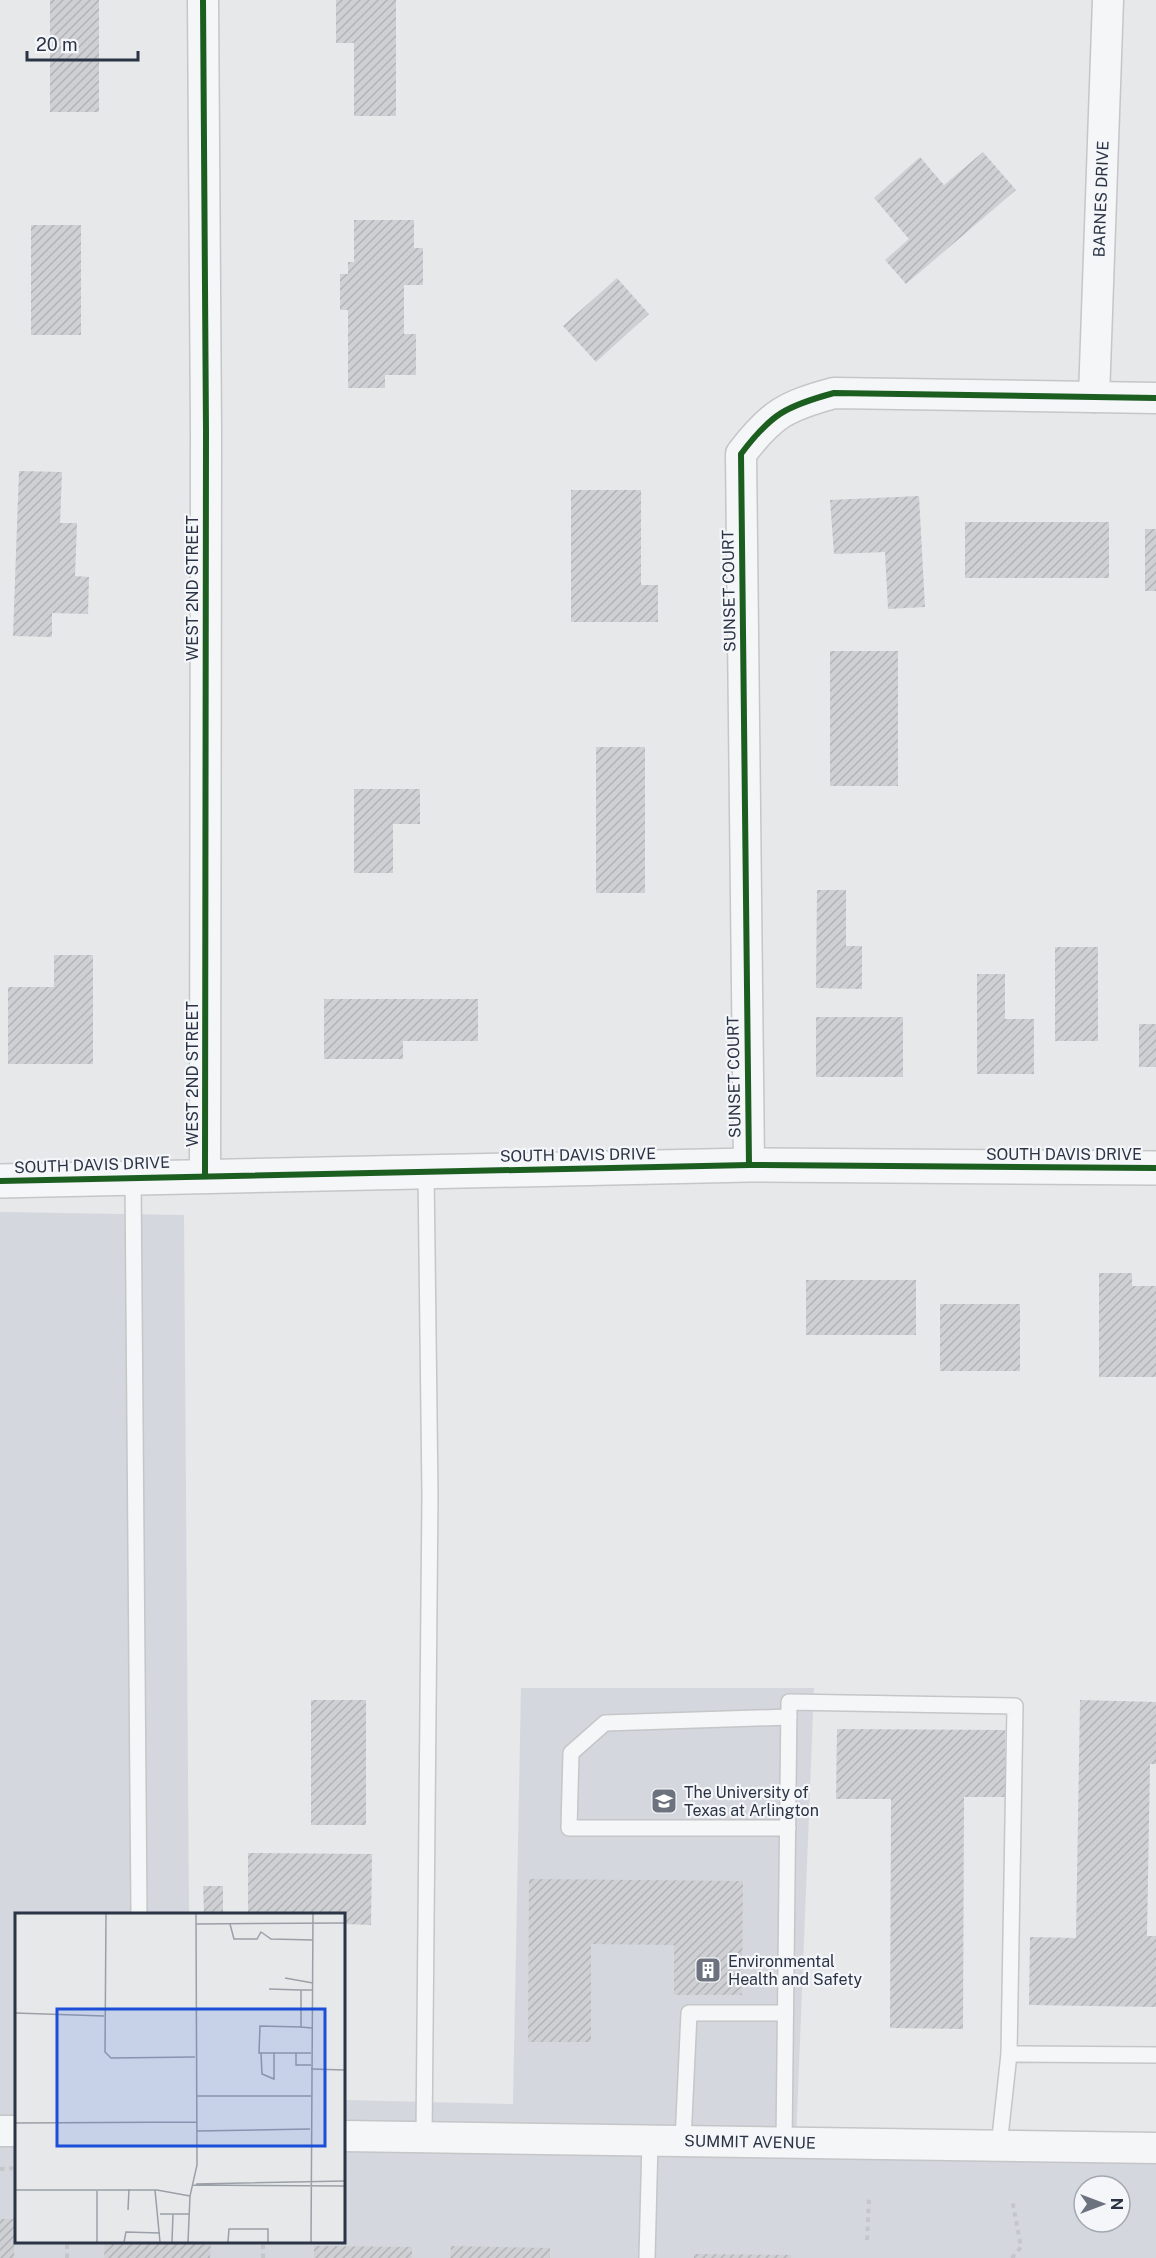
<svg xmlns="http://www.w3.org/2000/svg" width="1156" height="2258" viewBox="0 0 1156 2258" font-family="'Public Sans',sans-serif">
	<style>
		.built { fill: #d4d7dd; fill-rule: evenodd }
		.building { fill: url(#building-hatch) }
		.lines { fill: none; stroke-linecap: round; stroke-linejoin: round }
		.service-casing { stroke: #c4c6c8; stroke-width: 18 }
		.minor-casing { stroke: #c4c6c8; stroke-width: 33 }
		.tertiary-casing { stroke: #c4c6c8; stroke-width: 36 }
		.path { stroke: #c5c6ca; stroke-width: 4; stroke-dasharray: 4.5 4.5; stroke-linecap: butt }
		.service { stroke: #f5f6f7; stroke-width: 15 }
		.minor { stroke: #f5f6f7; stroke-width: 30 }
		.tertiary { stroke: #f5f6f7; stroke-width: 33 }
		.cycleway-casing { stroke: #f4f6f9; stroke-width: 10 }
		.cycleway { stroke: #1b5e20; stroke-width: 6 }
		.labels { text-anchor: middle; dominant-baseline: central; stroke-width: 4.5; stroke-linejoin: round; paint-order: stroke }
		.street-label { font-size: 16px; fill: #2b3445; stroke: #f4f6f9 }
		.poi-label { font-size: 16px; fill: #2b3445; stroke: #f4f6f9; text-anchor: start }
		.inset-road { fill: none; stroke: #9ba0a8; stroke-width: 1.5 }
		.view { fill: #1d4ed8; fill-opacity: 0.15; stroke: #1d4ed8; stroke-width: 3 }
		.inset-edge { fill: none; stroke: #2b3445; stroke-width: 3 }
	</style>
	<defs>
		<pattern id="building-hatch" width="6" height="6" patternUnits="userSpaceOnUse" patternTransform="scale(1.5)"><rect width="6" height="6" fill="#ced0d3"/><path d="M-1 1l2-2M0 6l6-6M5 7l2-2" fill="none" stroke="#b1b3b6"/></pattern>
	</defs>
	<rect width="100%" height="100%" fill="#e6e8ea"/>
	<path class="built" d="M0,1212L184,1215L189,1914H16V2242H344V2100L513,2104L521,1688H814L796,2143L1156,2148V2258H0ZM1084,2186H1120V2222H1084Z"/>
	<g class="building">
		<rect x="50" y="0" width="49" height="112"/>
		<polygon points="336,0 396,0 396,116 354,116 354,43 336,43"/>
		<polygon points="983,152 1016,190 906,284 885,260 909,239 874,198 920,157 944,185"/>
		<polygon points="354,220 414,220 414,248 423,248 423,285 404,285 404,334 416,334 416,375 385,375 385,388 348,388 348,310 340,310 340,274 348,274 348,262 354,262"/>
		<rect x="31" y="225" width="50" height="110"/>
		<polygon points="617,278 649,314 596,362 563,326"/>
		<polygon points="19,471 62,472 60,523 77,523 75,576 89,577 88,614 52,613 52,637 13,636"/>
		<polygon points="571,490 641,490 641,585 658,585 658,622 571,622"/>
		<polygon points="919,496 925,607 888,609 885,552 834,554 830,500"/>
		<rect x="965" y="522" width="144" height="56"/>
		<rect x="1145" y="529" width="11" height="62"/>
		<rect x="830" y="651" width="68" height="135"/>
		<rect x="596" y="747" width="49" height="146"/>
		<polygon points="354,789 420,789 420,824 393,824 393,873 354,873"/>
		<polygon points="817,890 846,890 846,946 862,946 862,989 816,988"/>
		<rect x="1055" y="947" width="43" height="94"/>
		<polygon points="54,955 93,955 93,1064 8,1064 8,987 54,987"/>
		<polygon points="977,974 1005,974 1005,1019 1034,1019 1034,1074 977,1074"/>
		<polygon points="324,999 478,999 478,1041 403,1041 403,1059 324,1059"/>
		<rect x="816" y="1017" width="87" height="60"/>
		<rect x="1139" y="1024" width="17" height="43"/>
		<polygon points="1099,1273 1132,1273 1132,1286 1156,1286 1156,1377 1099,1377"/>
		<rect x="806" y="1280" width="110" height="55"/>
		<rect x="940" y="1304" width="80" height="67"/>
		<rect x="311" y="1700" width="55" height="125"/>
		<polygon points="1080,1700 1156,1702 1156,1764 1150,1764 1147,1936 1156,1936 1156,2007 1029,2005 1030,1937 1076,1938"/>
		<polygon points="837,1729 1005,1730 1005,1797 964,1797 963,2029 890,2028 891,1799 836,1799"/>
		<polygon points="248,1853 372,1854 371,1925 346,1924 346,2015 344,2015 344,1914 248,1914"/>
		<polygon points="529,1879 743,1881 742,1995 674,1995 674,1945 591,1944 591,2042 528,2042"/>
		<polygon points="203,1886 223,1886 223,1914 204,1914"/>
		<polygon points="0,2219 15,2219 14,2258 0,2258"/>
		<polygon points="105,2242 211,2242 210,2258 104,2258"/>
		<polygon points="314,2246 412,2247 412,2258 314,2258"/>
		<polygon points="451,2246 550,2248 550,2258 450,2258"/>
		<polygon points="694,2254 791,2255 791,2258 694,2258"/>
	</g>
	<g class="lines">
		<g class="service-casing">
			<g id="service">
				<polyline points="133,1178 139,1914"/>
				<polyline points="788,1828 569,1828 571,1753 605,1723 789,1717"/>
				<polyline points="424,2137 430,1495 426,1171"/>
				<polyline points="683,2141 689,2013 785,2013"/>
				<polyline points="784,2143 789,1702 1015,1706 1009,2054"/>
				<polyline points="999,2146 1009,2054 1156,2055"/>
				<polyline points="647,2258 650,2141"/>
			</g>
		</g>
		<g class="minor-casing">
			<g id="minor">
				<polyline points="203,0 206,431 205,1176"/>
				<polyline points="1094,397 1108,0"/>
				<path d="M749,1165L741,454C771,414 786,406 834,393L1156,398"/>
				<polyline points="0,2131 16,2131"/>
				<polyline points="344,2136 1156,2148"/>
			</g>
		</g>
		<g class="tertiary-casing">
			<polyline id="tertiary" points="0,1181 749,1165 1156,1168"/>
		</g>
		<g class="path">
			<polyline points="0,2169 16,2168"/>
			<polyline points="867,2240 869,2198"/>
			<polyline points="67,2258 67,2242"/>
			<polyline points="263,2258 263,2242"/>
			<polyline points="1012,2258 1021,2247 1012,2199"/>
		</g>
		<use href="#service" class="service"/>
		<use href="#minor" class="minor"/>
		<use href="#tertiary" class="tertiary"/>
		<g class="cycleway-casing">
			<g id="cycleway">
				<polyline points="203,0 206,431 205,1176"/>
				<path d="M749,1165L741,454C771,414 786,406 834,393L1156,398"/>
				<polyline points="0,1181 749,1165 1156,1168"/>
			</g>
		</g>
		<use href="#cycleway" class="cycleway"/>
	</g>
	<defs>
		<g id="university-square" transform="scale(1.35)"><rect x="-9" y="-9" width="18" height="18" rx="4" fill="#6c737f" stroke="#f4f6f9"/><path d="M0-5L7-2L0 1L-7-2ZM-4 1L0 2.5L4 1V4Q0 6-4 4Z" fill="#fff"/></g>
		<g id="building-square" transform="scale(1.35)"><rect x="-9" y="-9" width="18" height="18" rx="4" fill="#6c737f" stroke="#f4f6f9"/><path d="M-4-6H4V6H1V3H-1V6H-4ZM-2.5-4.3h1.7v1.8h-1.7ZM.8-4.3h1.7v1.8H.8ZM-2.5-1h1.7V.8h-1.7ZM.8-1h1.7V.8H.8Z" fill="#fff"/></g>
	</defs>
	<g fill-rule="evenodd">
		<use href="#university-square" x="664" y="1801"/>
		<use href="#building-square" x="708" y="1970"/>
	</g>
	<g class="labels">
		<g class="street-label">
			<text transform="translate(1101 199) rotate(-88)">BARNES DRIVE</text>
			<text transform="translate(192 588) rotate(-90)">WEST 2ND STREET</text>
			<text transform="translate(729 591) rotate(-91)">SUNSET COURT</text>
			<text transform="translate(192 1074) rotate(-90)">WEST 2ND STREET</text>
			<text transform="translate(734 1077) rotate(-91)">SUNSET COURT</text>
			<text x="1064" y="1154">SOUTH DAVIS DRIVE</text>
			<text transform="translate(578 1155) rotate(-1)">SOUTH DAVIS DRIVE</text>
			<text transform="translate(92 1165) rotate(-2)">SOUTH DAVIS DRIVE</text>
			<text transform="translate(750 2142) rotate(1)">SUMMIT AVENUE</text>
		</g>
		<g class="poi-label">
			<text x="684" y="1792">The University of<tspan x="684" dy="18">Texas at Arlington</tspan></text>
			<text x="728" y="1961">Environmental<tspan x="728" dy="18">Health and Safety</tspan></text>
		</g>
	</g>
	<g transform="translate(15 1913)">
		<rect width="330" height="330" fill="#e6e8ea"/>
		<path class="inset-road" d="M91,1L90,139L96,145L180,144M181,11L330,10M215,11L219,26H242L246,19L256,26L298,27M270,65L298,70M254,76L286,77M0,100L89,103M286,114L245,113L244,140H296M297,115L286,114V77H297M246,140L247,161L259,166V140M281,140V152H296M296,156L330,157M181,183H296M0,210L182,209M182,218L295,216M181,271L330,268M178,272L330,273M0,277H142L175,283M140,277L145,329M113,297L114,276M145,301H174M82,329V278M109,329L111,319L145,320M157,329L158,301M173,329L175,283L182,252L181,1M213,329L214,316H253V329M296,329L298,1"/>
		<path class="view" d="M42,96H310V233H42Z"/>
		<rect width="330" height="330" class="inset-edge"/>
	</g>
	<g transform="translate(1102 2204) rotate(90)"><circle r="28" fill="#f4f6f9" stroke="#a4a8b1" stroke-width="1.5"/>
	<path d="M0-4.5L10 22L0 15L-10 22Z" fill="#6c737f"/>
	<text y="-9" font-size="16" font-weight="bold" text-anchor="middle" fill="#2b3445">N</text>
	</g>
	<path d="M27 51v9h111v-9" fill="none" stroke="#2b3445" stroke-width="3"/>
	<text x="36" y="51" font-size="18" fill="#2b3445" stroke="#f4f6f9" stroke-width="4.5" paint-order="stroke">20 m</text>
</svg>
